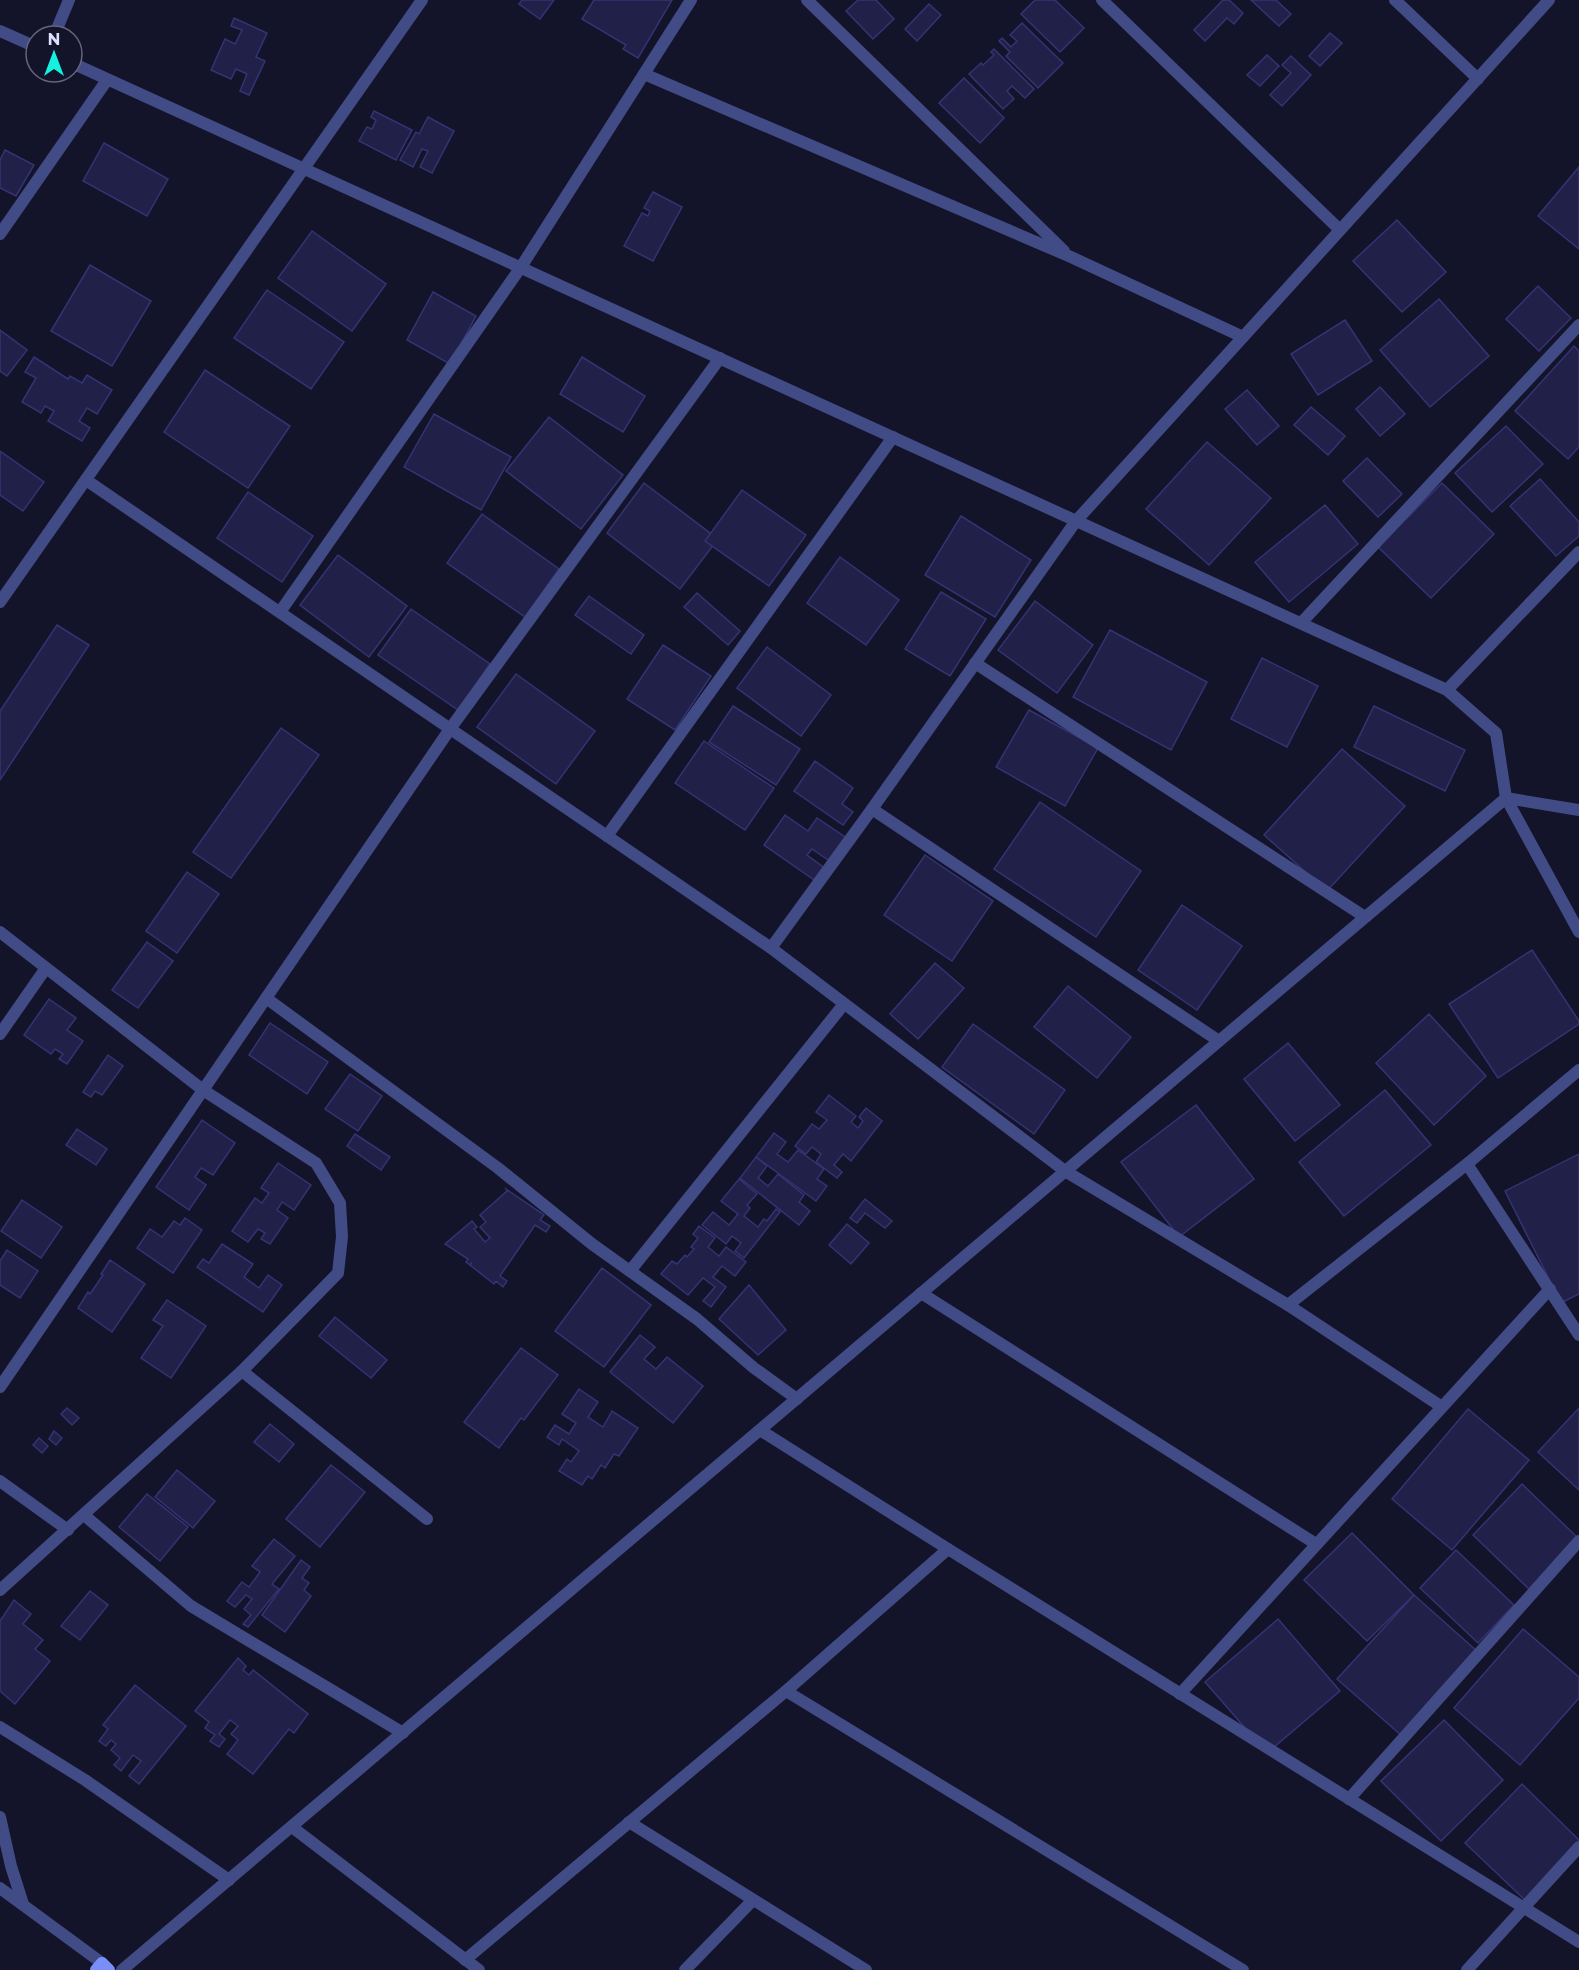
<svg xmlns="http://www.w3.org/2000/svg" width="1579" height="1970" viewBox="0 0 1579 1970" font-family="Montserrat,sans-serif">
	<style>
		.building { fill: #212049; stroke: #343374; stroke-width: 1.5 }
		.lines { fill: none; stroke-linecap: round; stroke-linejoin: round }
		.minor { stroke: #414b85; stroke-width: 12 }
		.tertiary { stroke: #414b85; stroke-width: 12 }
		.secondary { stroke: #7a8ef7; stroke-width: 12 }
	</style>
	<rect width="100%" height="100%" fill="#131329"/>
	<g class="building">
		<polygon points="522,0 554,0 540,19 519,4"/>
		<polygon points="594,0 672,0 638,58 623,49 626,45 582,19"/>
		<polygon points="858,0 876,0 894,19 873,39 846,11"/>
		<polygon points="1035,0 1055,0 1084,28 1060,52 1021,14"/>
		<polygon points="1223,0 1229,0 1243,13 1234,24 1227,18 1205,41 1194,30"/>
		<polygon points="1251,0 1276,0 1291,14 1279,26"/>
		<polygon points="929,4 941,15 917,41 905,29"/>
		<polygon points="234,18 267,33 256,57 265,61 249,95 240,91 247,74 236,69 231,79 211,70 225,39 235,44 242,30 231,26"/>
		<polygon points="1022,23 1063,63 1038,88 1006,56 1010,52 999,41 1002,38 1011,47 1017,41 1010,35"/>
		<polygon points="1330,33 1342,43 1320,66 1309,56"/>
		<polygon points="994,49 1034,89 1025,98 1012,86 1007,91 1014,99 1003,109 969,74 981,63 983,65 994,55 991,52"/>
		<polygon points="1267,55 1279,66 1260,86 1247,75"/>
		<polygon points="1291,56 1311,75 1282,106 1270,95 1291,73 1282,65"/>
		<polygon points="964,78 1004,118 980,143 939,103"/>
		<polygon points="374,111 412,130 396,160 359,141 367,127 372,129 376,120 371,117"/>
		<polygon points="428,117 454,131 432,173 420,167 428,151 422,149 413,167 400,160 416,132 419,134"/>
		<polygon points="104,143 168,179 147,216 83,181"/>
		<polygon points="5,150 34,165 16,196 0,188 0,160"/>
		<polygon points="1579,167 1579,249 1538,216"/>
		<polygon points="653,192 682,207 653,261 624,246 642,213 648,216 650,211 644,208"/>
		<polygon points="1397,220 1446,272 1402,312 1353,261"/>
		<polygon points="312,231 386,284 352,331 278,278"/>
		<polygon points="90,265 151,301 112,366 51,331"/>
		<polygon points="1538,286 1571,318 1539,351 1506,319"/>
		<polygon points="267,290 344,342 311,389 234,338"/>
		<polygon points="433,292 476,316 450,364 407,340"/>
		<polygon points="1439,299 1489,356 1430,407 1380,350"/>
		<polygon points="1345,320 1372,361 1318,395 1291,354"/>
		<polygon points="0,330 27,350 7,376 0,371"/>
		<polygon points="1574,346 1579,351 1579,447 1568,459 1515,411"/>
		<polygon points="34,357 68,379 70,376 82,383 87,375 112,390 97,414 87,408 79,421 90,428 82,441 48,421 54,411 45,406 41,413 22,402 36,378 25,372"/>
		<polygon points="582,357 645,396 623,432 560,394"/>
		<polygon points="205,370 290,426 248,488 164,432"/>
		<polygon points="1380,387 1405,414 1380,436 1356,409"/>
		<polygon points="1247,390 1279,426 1257,445 1225,409"/>
		<polygon points="1311,407 1345,436 1328,455 1294,425"/>
		<polygon points="434,414 511,457 481,510 404,467"/>
		<polygon points="549,417 623,475 581,529 506,471"/>
		<polygon points="1506,426 1543,464 1492,512 1455,473"/>
		<polygon points="1207,442 1271,498 1209,565 1146,509"/>
		<polygon points="0,451 44,482 23,511 0,495"/>
		<polygon points="1367,458 1402,494 1378,517 1343,481"/>
		<polygon points="1540,479 1579,522 1579,536 1556,556 1510,506"/>
		<polygon points="644,483 718,539 680,589 607,533"/>
		<polygon points="1442,483 1494,534 1431,598 1378,547"/>
		<polygon points="742,490 806,535 769,586 705,541"/>
		<polygon points="248,492 313,536 282,582 217,538"/>
		<polygon points="1325,505 1358,544 1289,602 1255,562"/>
		<polygon points="482,514 559,569 525,617 447,563"/>
		<polygon points="961,516 1031,560 995,617 925,575"/>
		<polygon points="338,555 407,606 369,657 300,605"/>
		<polygon points="840,557 899,600 866,645 807,603"/>
		<polygon points="941,592 986,619 950,676 905,649"/>
		<polygon points="697,593 740,631 728,645 684,607"/>
		<polygon points="589,596 644,635 631,654 575,615"/>
		<polygon points="1035,601 1093,645 1057,693 998,650"/>
		<polygon points="411,609 490,664 458,710 378,655"/>
		<polygon points="57,625 89,645 0,780 0,711"/>
		<polygon points="1110,630 1207,682 1171,750 1073,697"/>
		<polygon points="663,645 711,676 675,730 627,699"/>
		<polygon points="767,647 831,695 801,736 737,688"/>
		<polygon points="1262,658 1318,686 1287,747 1231,719"/>
		<polygon points="516,674 595,731 556,784 477,727"/>
		<polygon points="733,706 800,749 776,785 709,742"/>
		<polygon points="1374,706 1465,750 1445,791 1354,747"/>
		<polygon points="1029,710 1098,748 1065,806 996,767"/>
		<polygon points="281,728 319,755 231,878 193,852"/>
		<polygon points="704,741 774,788 745,830 675,783"/>
		<polygon points="1342,749 1405,806 1327,891 1264,835"/>
		<polygon points="815,761 853,788 842,804 853,812 843,825 794,791"/>
		<polygon points="1040,802 1141,871 1096,937 994,869"/>
		<polygon points="785,815 808,831 817,818 848,839 831,862 812,849 807,855 826,869 817,882 764,845"/>
		<polygon points="925,855 993,901 952,961 884,915"/>
		<polygon points="187,872 219,894 177,953 146,931"/>
		<polygon points="1182,905 1242,946 1197,1010 1138,970"/>
		<polygon points="147,942 173,961 138,1008 112,990"/>
		<polygon points="1532,950 1579,1021 1579,1024 1498,1078 1449,1004"/>
		<polygon points="935,963 964,988 918,1039 890,1014"/>
		<polygon points="1068,986 1131,1037 1097,1078 1034,1027"/>
		<polygon points="49,999 76,1018 67,1030 83,1041 67,1064 59,1059 63,1054 55,1049 51,1054 24,1035"/>
		<polygon points="1429,1014 1486,1076 1434,1125 1376,1063"/>
		<polygon points="270,1023 328,1062 307,1094 249,1055"/>
		<polygon points="973,1024 1065,1090 1034,1134 942,1067"/>
		<polygon points="1288,1043 1340,1105 1295,1141 1244,1079"/>
		<polygon points="108,1055 123,1066 102,1095 95,1091 91,1097 83,1092"/>
		<polygon points="350,1074 382,1096 358,1131 325,1109"/>
		<polygon points="1385,1090 1431,1145 1344,1216 1299,1162"/>
		<polygon points="829,1095 856,1116 851,1122 858,1128 863,1121 859,1117 866,1108 882,1121 851,1161 843,1154 834,1165 842,1172 837,1178 816,1162 821,1154 812,1147 806,1154 795,1146 812,1124 819,1129 827,1120 816,1112"/>
		<polygon points="1196,1105 1254,1179 1179,1237 1121,1162"/>
		<polygon points="202,1120 235,1143 213,1175 201,1168 195,1177 206,1185 189,1210 156,1187"/>
		<polygon points="77,1129 107,1149 96,1165 66,1145"/>
		<polygon points="774,1133 786,1142 777,1154 788,1162 798,1150 824,1169 817,1179 827,1186 816,1201 756,1157"/>
		<polygon points="355,1134 390,1157 381,1170 347,1146"/>
		<polygon points="1579,1154 1579,1294 1561,1303 1505,1191"/>
		<polygon points="756,1157 767,1166 758,1178 768,1186 778,1174 804,1195 799,1202 810,1211 799,1225 740,1178"/>
		<polygon points="278,1163 311,1185 294,1210 282,1202 277,1210 288,1218 270,1244 261,1239 265,1233 258,1229 248,1242 232,1231 255,1198 262,1203 269,1193 261,1188"/>
		<polygon points="739,1179 757,1194 747,1205 750,1208 744,1216 758,1227 764,1219 767,1221 776,1209 780,1212 744,1258 735,1251 741,1243 732,1236 726,1244 702,1225 713,1212 729,1225 738,1214 721,1201"/>
		<polygon points="506,1189 544,1215 540,1220 550,1226 546,1232 535,1225 500,1276 507,1281 503,1287 496,1281 494,1284 470,1265 472,1262 470,1265 466,1262 468,1259 445,1244 472,1221 477,1227 474,1229 485,1242 490,1238 480,1227 486,1222 480,1215 507,1191"/>
		<polygon points="865,1199 892,1221 885,1228 865,1213 857,1223 850,1218"/>
		<polygon points="22,1200 62,1227 41,1258 1,1231"/>
		<polygon points="185,1218 202,1230 173,1273 137,1248 150,1229 162,1237 174,1221 180,1225"/>
		<polygon points="847,1224 869,1243 851,1264 829,1245"/>
		<polygon points="699,1226 715,1238 708,1247 719,1256 726,1247 746,1262 735,1276 722,1266 713,1277 726,1287 711,1307 703,1301 715,1287 703,1278 688,1295 661,1274 672,1261 677,1264 685,1255 687,1257 694,1249 691,1247 698,1238 693,1234"/>
		<polygon points="222,1244 253,1264 244,1277 259,1288 268,1275 282,1285 263,1312 197,1267 203,1259 209,1263"/>
		<polygon points="7,1250 38,1271 20,1298 0,1285 0,1261"/>
		<polygon points="110,1260 145,1284 112,1332 78,1308 88,1292 90,1294 103,1275 101,1274"/>
		<polygon points="602,1268 651,1305 604,1367 555,1331"/>
		<polygon points="749,1285 786,1330 758,1355 719,1319"/>
		<polygon points="167,1300 206,1326 171,1378 141,1358 163,1326 153,1320"/>
		<polygon points="335,1317 387,1360 371,1378 319,1336"/>
		<polygon points="640,1335 655,1347 644,1359 656,1369 667,1357 703,1386 673,1423 610,1372"/>
		<polygon points="521,1348 558,1375 524,1420 521,1418 499,1448 464,1422"/>
		<polygon points="579,1389 598,1402 588,1417 603,1427 612,1411 638,1428 619,1456 614,1454 605,1468 601,1465 592,1479 588,1476 582,1485 559,1471 567,1459 571,1462 579,1451 562,1439 559,1445 547,1437 555,1425 569,1434 576,1423 562,1414"/>
		<polygon points="67,1408 79,1418 72,1425 61,1414"/>
		<polygon points="1579,1408 1579,1490 1538,1452"/>
		<polygon points="1468,1409 1529,1460 1452,1550 1392,1499"/>
		<polygon points="270,1424 294,1444 279,1462 254,1442"/>
		<polygon points="54,1431 62,1438 56,1445 49,1439"/>
		<polygon points="39,1438 48,1446 42,1453 33,1445"/>
		<polygon points="331,1465 365,1492 320,1547 286,1519"/>
		<polygon points="177,1470 215,1501 193,1528 155,1497"/>
		<polygon points="1522,1484 1578,1538 1529,1589 1473,1535"/>
		<polygon points="147,1494 188,1527 160,1561 119,1527"/>
		<polygon points="1352,1533 1414,1595 1367,1641 1304,1580"/>
		<polygon points="274,1539 295,1556 272,1584 279,1589 248,1627 243,1624 251,1615 244,1609 252,1599 246,1595 235,1607 227,1601 242,1582 249,1587 260,1572 252,1566"/>
		<polygon points="1456,1550 1514,1605 1478,1643 1420,1588"/>
		<polygon points="301,1560 310,1567 302,1578 309,1583 304,1590 311,1596 285,1632 262,1615"/>
		<polygon points="90,1591 108,1605 80,1640 61,1626"/>
		<polygon points="1414,1595 1478,1652 1402,1736 1337,1679"/>
		<polygon points="14,1600 31,1614 23,1624 43,1640 35,1649 50,1661 15,1704 0,1691 0,1621"/>
		<polygon points="1278,1619 1340,1691 1267,1753 1205,1682"/>
		<polygon points="1523,1629 1579,1677 1579,1698 1520,1765 1454,1708"/>
		<polygon points="238,1658 246,1666 243,1670 249,1675 253,1670 308,1714 294,1733 289,1729 253,1774 227,1754 238,1740 231,1734 238,1726 230,1720 219,1734 225,1739 219,1747 210,1741 215,1735 205,1728 209,1722 195,1711"/>
		<polygon points="135,1685 186,1726 139,1784 129,1776 141,1761 133,1755 121,1771 114,1765 120,1758 111,1750 116,1744 111,1740 106,1746 99,1741 108,1729 103,1725"/>
		<polygon points="1444,1720 1503,1780 1441,1841 1381,1781"/>
		<polygon points="1522,1784 1579,1840 1579,1844 1525,1900 1465,1843"/>
	</g>
	<g class="lines">
		<g class="minor">
			<polyline points="807,0 1064,251"/>
			<polyline points="1102,0 1340,230"/>
			<polyline points="1395,0 1478,79"/>
			<polyline points="54,36 69,0"/>
			<polyline points="644,74 1071,257 1243,337"/>
			<polyline points="0,234 107,80"/>
			<polyline points="86,480 771,948 1065,1171 1288,1305 1442,1407"/>
			<polyline points="0,602 422,0"/>
			<polyline points="280,612 521,267 691,0"/>
			<polyline points="1301,623 1579,325"/>
			<polyline points="975,663 1365,917"/>
			<polyline points="1447,690 1579,552"/>
			<polyline points="1506,798 1579,932"/>
			<polyline points="1506,798 1579,810"/>
			<polyline points="607,836 893,437"/>
			<polyline points="0,932 203,1090 316,1163 340,1203 342,1237 338,1273 242,1371 0,1590"/>
			<polyline points="771,948 872,809"/>
			<polyline points="266,998 498,1168 592,1244 697,1319 754,1368 797,1399"/>
			<polyline points="0,1034 46,968"/>
			<polyline points="1219,1041 872,809 1076,521 1549,0"/>
			<polyline points="1467,1164 1579,1335"/>
			<polyline points="630,1271 844,1004"/>
			<polyline points="921,1293 1316,1544"/>
			<polyline points="1288,1305 1467,1164 1579,1070"/>
			<polyline points="242,1371 427,1519"/>
			<polyline points="0,1387 450,729 720,358"/>
			<polyline points="760,1430 948,1549 1579,1942"/>
			<polyline points="0,1481 68,1530"/>
			<polyline points="84,1515 191,1606 403,1733"/>
			<polyline points="786,1691 1243,1970"/>
			<polyline points="1180,1694 1550,1289"/>
			<polyline points="0,1727 85,1780 229,1880"/>
			<polyline points="1349,1799 1579,1541"/>
			<polyline points="0,1817 11,1866 23,1904"/>
			<polyline points="629,1822 866,1970"/>
			<polyline points="292,1827 479,1970"/>
			<polyline points="0,1888 102,1963"/>
			<polyline points="465,1960 786,1691 948,1549"/>
			<polyline points="685,1970 753,1900"/>
			<polyline points="1467,1970 1579,1847"/>
		</g>
		<g class="tertiary">
			<polyline points="0,31 36,47"/>
			<polyline points="72,63 1447,690 1496,733 1506,798 122,1970"/>
		</g>
		<polyline class="secondary" points="96,1970 102,1963 109,1970"/>
	</g>
	<g transform="translate(54 54)"><circle r="28" fill="#131329" stroke="#64657e" stroke-width="1.5"/>
	<path d="M0-4.5L10 22L0 15L-10 22Z" fill="#16f0de"/>
	<text y="-9" font-size="16" font-weight="bold" text-anchor="middle" fill="#dddffd">N</text>
	</g>
</svg>
